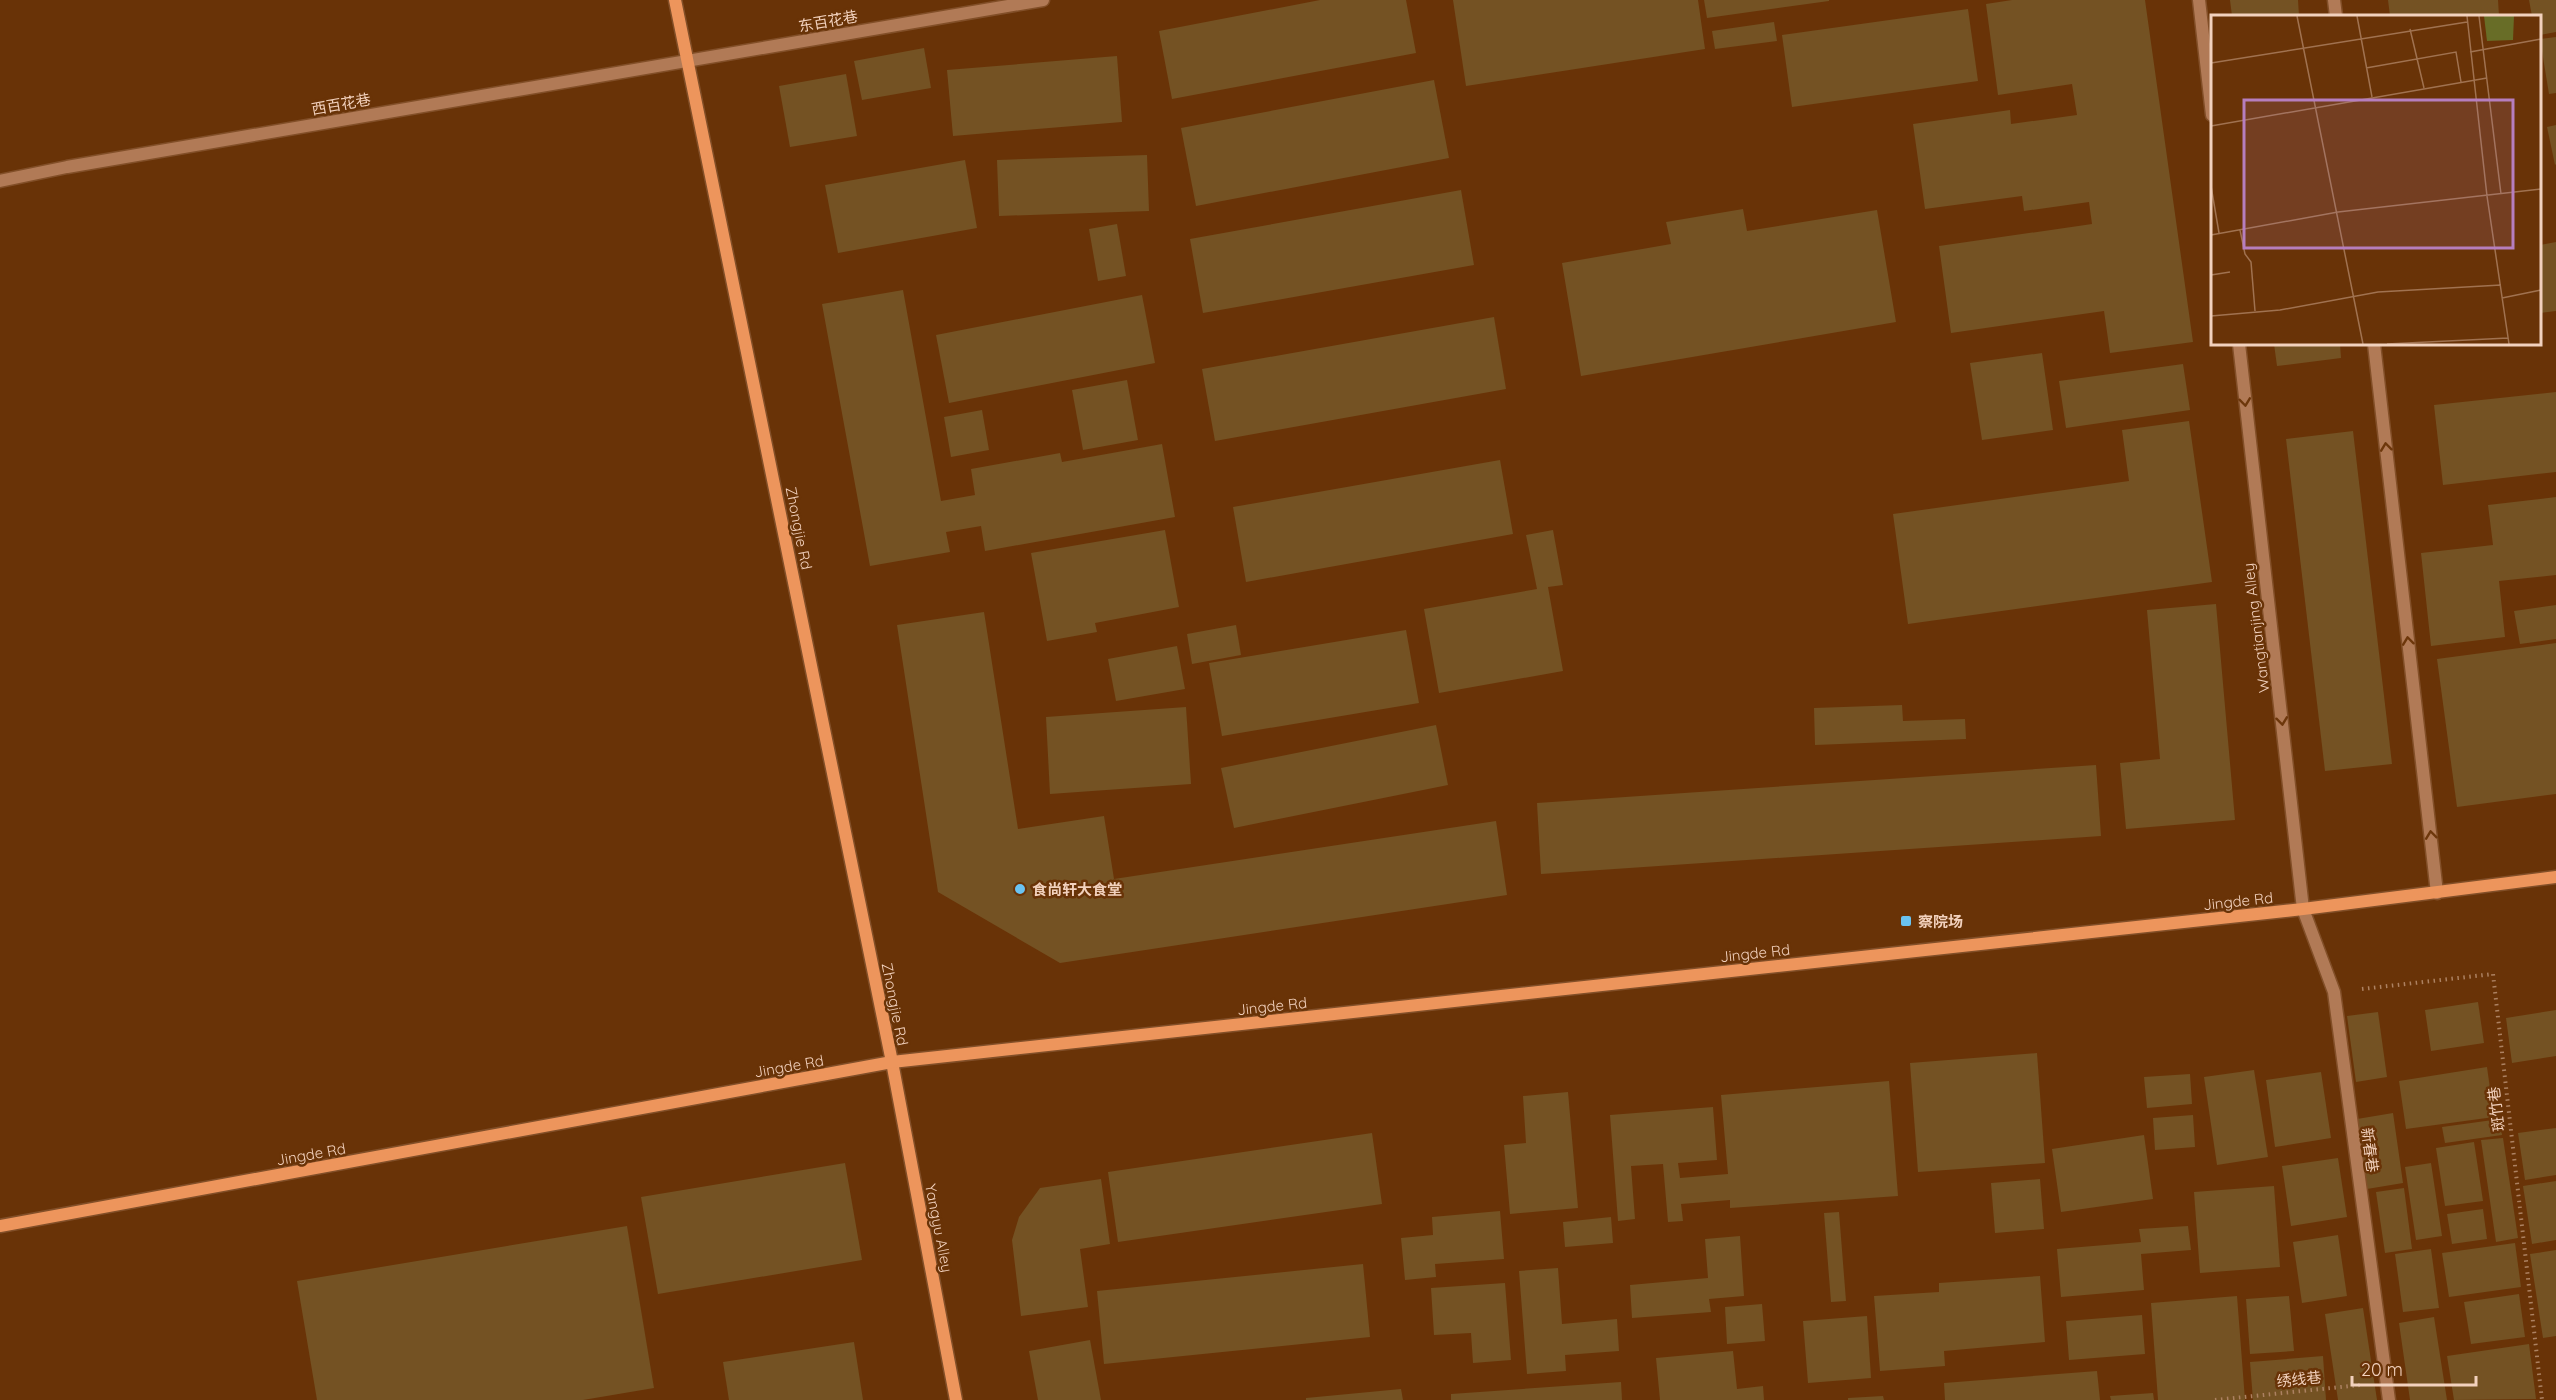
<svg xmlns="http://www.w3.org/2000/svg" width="2556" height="1400" viewBox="0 0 2556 1400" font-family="Quicksand,'Noto Sans SC',sans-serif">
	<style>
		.building { fill: #745223 }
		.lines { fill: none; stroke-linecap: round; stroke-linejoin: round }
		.service-casing { stroke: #824f28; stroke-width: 15 }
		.tertiary-casing { stroke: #824f28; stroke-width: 15 }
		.secondary-casing { stroke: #824f28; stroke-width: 15 }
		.path { stroke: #ac8161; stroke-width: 4; stroke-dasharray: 1.5 4.5; stroke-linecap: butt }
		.service { stroke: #b17a56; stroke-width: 12 }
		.tertiary { stroke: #b17a56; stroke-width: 12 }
		.secondary { stroke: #ed955c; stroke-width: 12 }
		.oneway { stroke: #6d370b }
		.poi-dot { fill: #6ac3f1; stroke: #693307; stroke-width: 2 }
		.labels { text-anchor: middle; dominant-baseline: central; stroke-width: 5; stroke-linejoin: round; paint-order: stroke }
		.street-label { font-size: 15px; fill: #f2d1bd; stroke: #693307 }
		.poi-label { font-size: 15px; font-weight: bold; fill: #f2d1bd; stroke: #693307; text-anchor: start }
		.inset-road { fill: none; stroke: #a07250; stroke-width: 1.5 }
		.view { fill: #b67ebe; fill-opacity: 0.15; stroke: #b67ebe; stroke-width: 3 }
		.inset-edge { fill: none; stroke: #f2d1bd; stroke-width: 3 }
	</style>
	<rect width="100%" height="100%" fill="#693307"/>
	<g class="building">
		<polygon points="1320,0 1406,0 1416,53 1172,99 1159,31"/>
		<polygon points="1453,0 1698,0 1705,49 1466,86"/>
		<polygon points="1704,0 1829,0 1829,1 1707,18"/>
		<polygon points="2012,0 2145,0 2193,342 2110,353 2104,311 1951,333 1939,246 2092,224 2089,202 2024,211 2022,196 1925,209 1913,124 2010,110 2011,124 2077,115 2072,84 1998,95 1986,4"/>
		<polygon points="2230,0 2298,0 2299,16 2232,16"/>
		<polygon points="2388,0 2498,0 2499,16 2390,16"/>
		<polygon points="2529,0 2556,0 2556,32 2540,35 2540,16 2532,16"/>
		<polygon points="1968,9 1978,81 1792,107 1782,35"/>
		<polygon points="1774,22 1777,41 1715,49 1712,31"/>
		<polygon points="2556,37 2556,93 2549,94 2540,39"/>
		<polygon points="924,48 931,88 862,100 854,61"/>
		<polygon points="1117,56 1122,122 953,136 947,70"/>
		<polygon points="846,74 857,136 790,147 779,86"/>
		<polygon points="1434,80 1449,158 1196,206 1181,128"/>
		<polygon points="2556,125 2556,164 2555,165 2547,127"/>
		<polygon points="1147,155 1149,211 999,216 997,160"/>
		<polygon points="965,160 977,228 838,253 825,185"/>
		<polygon points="1461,190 1474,265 1203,313 1190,239"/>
		<polygon points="1743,209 1747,231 1877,210 1896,322 1581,376 1562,263 1671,244 1666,222"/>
		<polygon points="1117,224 1126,276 1098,281 1089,229"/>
		<polygon points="2556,242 2556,311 2540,313 2540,245"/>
		<polygon points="903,290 941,501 975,495 971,469 1060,453 1062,462 1162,444 1175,517 985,551 981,526 946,532 950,552 870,566 822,304"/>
		<polygon points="1142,295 1155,363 949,403 936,335"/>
		<polygon points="1494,317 1506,389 1215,441 1202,369"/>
		<polygon points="2274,344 2340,344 2341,358 2277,366"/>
		<polygon points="2042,353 2053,430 1982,440 1970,363"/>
		<polygon points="2183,364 2190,410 2066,428 2059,381"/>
		<polygon points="1127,380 1138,440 1083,450 1072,390"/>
		<polygon points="2556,392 2556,472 2443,485 2434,405"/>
		<polygon points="982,410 989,450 951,457 944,417"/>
		<polygon points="2189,421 2212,582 1908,624 1893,514 2129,481 2122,430"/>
		<polygon points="2353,431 2392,764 2325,771 2286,439"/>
		<polygon points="1500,460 1513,534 1246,582 1233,507"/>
		<polygon points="2556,497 2556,575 2499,581 2505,637 2431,646 2421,553 2493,545 2488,505"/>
		<polygon points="1165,530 1179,607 1095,623 1097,632 1047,641 1031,553"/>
		<polygon points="1553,530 1563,585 1548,587 1563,671 1439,693 1424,609 1537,589 1526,535"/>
		<polygon points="2216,604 2235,820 2126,829 2120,763 2160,759 2147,610"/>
		<polygon points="2556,605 2556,639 2520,644 2514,611"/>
		<polygon points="984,612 1018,829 1104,816 1114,879 1496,821 1507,895 1060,963 938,892 897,625"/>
		<polygon points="1236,625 1241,655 1192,664 1187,634"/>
		<polygon points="1406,630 1419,703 1222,736 1209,663"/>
		<polygon points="2556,643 2556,794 2457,807 2437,659"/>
		<polygon points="1177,646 1185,689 1116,701 1108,659"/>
		<polygon points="1902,705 1903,721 1965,719 1966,739 1815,745 1814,708"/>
		<polygon points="1186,707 1191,784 1050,794 1046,717"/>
		<polygon points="1436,725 1448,785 1234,828 1221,768"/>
		<polygon points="2096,765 2101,836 1541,874 1537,803"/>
		<polygon points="2478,1002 2484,1043 2431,1051 2425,1010"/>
		<polygon points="2556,1010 2556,1056 2512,1063 2506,1018"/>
		<polygon points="2378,1012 2387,1077 2356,1082 2347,1016"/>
		<polygon points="2037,1053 2045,1163 1918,1172 1910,1063"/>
		<polygon points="2487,1067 2494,1117 2406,1129 2399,1081"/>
		<polygon points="2254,1070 2268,1157 2217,1165 2204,1077"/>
		<polygon points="2321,1072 2331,1138 2275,1147 2266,1080"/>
		<polygon points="2190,1074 2192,1104 2147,1108 2144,1077"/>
		<polygon points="1889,1081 1898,1196 1730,1208 1730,1200 1681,1204 1683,1221 1668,1222 1663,1164 1631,1166 1635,1219 1618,1221 1610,1115 1713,1107 1717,1160 1678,1163 1680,1178 1728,1174 1721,1095"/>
		<polygon points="1568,1092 1578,1208 1510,1214 1504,1145 1526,1143 1523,1096"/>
		<polygon points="2393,1113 2403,1183 2367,1189 2357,1119"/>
		<polygon points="2193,1115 2195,1147 2155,1150 2153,1118"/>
		<polygon points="2500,1119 2502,1135 2445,1143 2442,1127"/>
		<polygon points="2556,1128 2556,1175 2525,1180 2518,1133"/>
		<polygon points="1372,1133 1382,1204 1118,1242 1108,1172"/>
		<polygon points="2144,1135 2153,1199 2061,1212 2052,1149"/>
		<polygon points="2503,1138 2518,1238 2496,1242 2481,1140"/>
		<polygon points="2474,1142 2483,1201 2445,1206 2436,1148"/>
		<polygon points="2338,1158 2347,1217 2291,1226 2282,1166"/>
		<polygon points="845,1163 862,1260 658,1294 641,1197"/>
		<polygon points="2431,1163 2442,1236 2416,1240 2405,1167"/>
		<polygon points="1101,1179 1110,1244 1080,1249 1088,1307 1021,1316 1012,1240 1019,1217 1040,1188"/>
		<polygon points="2040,1179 2044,1229 1995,1233 1991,1183"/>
		<polygon points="2556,1181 2556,1240 2532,1244 2523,1186"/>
		<polygon points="2274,1186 2280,1267 2200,1273 2194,1192"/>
		<polygon points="2404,1188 2412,1249 2385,1253 2376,1192"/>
		<polygon points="2483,1209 2487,1239 2452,1244 2447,1214"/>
		<polygon points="1500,1211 1504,1259 1435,1264 1436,1277 1405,1280 1401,1238 1433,1235 1432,1217"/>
		<polygon points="1839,1212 1846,1301 1831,1302 1824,1213"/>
		<polygon points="1611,1217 1613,1243 1565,1247 1563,1222"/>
		<polygon points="627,1226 654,1388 583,1400 317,1400 297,1281"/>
		<polygon points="2188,1226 2191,1250 2141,1254 2144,1290 2061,1297 2057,1249 2141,1242 2139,1229"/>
		<polygon points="2338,1235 2347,1296 2302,1303 2293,1242"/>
		<polygon points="1740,1236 1744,1296 1709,1299 1711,1312 1632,1318 1630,1285 1708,1278 1705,1239"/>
		<polygon points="2515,1243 2521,1287 2449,1297 2442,1253"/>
		<polygon points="2431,1249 2439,1308 2403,1312 2395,1254"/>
		<polygon points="2556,1250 2556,1336 2543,1338 2530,1254"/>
		<polygon points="1363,1264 1370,1337 1104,1364 1097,1291"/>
		<polygon points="1558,1268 1562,1324 1617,1319 1619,1351 1565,1355 1566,1371 1527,1374 1519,1271"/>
		<polygon points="2040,1276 2045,1342 1944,1351 1945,1366 1880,1371 1874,1296 1939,1292 1939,1283"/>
		<polygon points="1505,1283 1511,1360 1473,1363 1471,1333 1434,1335 1431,1288"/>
		<polygon points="2519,1294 2525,1337 2471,1344 2464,1302"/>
		<polygon points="2237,1296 2245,1400 2158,1400 2151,1303"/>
		<polygon points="2289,1296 2294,1351 2250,1354 2246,1299"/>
		<polygon points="1762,1304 1765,1341 1727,1344 1725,1307"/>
		<polygon points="2363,1308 2377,1400 2338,1400 2325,1314"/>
		<polygon points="2142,1315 2145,1354 2069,1360 2066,1321"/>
		<polygon points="1867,1316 1871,1378 1808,1383 1803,1321"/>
		<polygon points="2434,1317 2447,1400 2410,1400 2399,1323"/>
		<polygon points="1090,1340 1101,1400 1038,1400 1029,1351"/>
		<polygon points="854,1342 863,1400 729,1400 723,1362"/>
		<polygon points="2529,1344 2536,1399 2454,1400 2447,1356"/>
		<polygon points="1733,1351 1737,1389 1763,1386 1764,1400 1660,1400 1656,1358"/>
		<polygon points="2323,1356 2326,1400 2253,1400 2250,1362"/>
		<polygon points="2097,1371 2100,1400 1945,1400 1944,1383"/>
		<polygon points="1621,1382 1622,1400 1451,1400 1451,1394"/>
		<polygon points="1401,1389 1403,1400 1306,1400 1306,1398"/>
		<polygon points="2153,1393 2154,1400 2111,1400 2110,1396"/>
		<polygon points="1883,1396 1884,1400 1848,1400 1848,1398"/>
	</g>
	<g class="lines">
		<g class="service-casing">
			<polyline id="service" points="2303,909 2334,992 2389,1400"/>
		</g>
		<g class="tertiary-casing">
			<g id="tertiary">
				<polyline points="2199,0 2212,115"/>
				<polyline points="2334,0 2336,16"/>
				<polyline points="0,181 67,167 1043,0"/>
				<polyline points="2239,344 2303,909"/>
				<polyline points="2374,344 2437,893"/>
			</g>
		</g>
		<g class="secondary-casing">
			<g id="secondary">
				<polyline points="675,0 892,1062 956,1400"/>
				<polyline points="0,1226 892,1062 2303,909 2556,877"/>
			</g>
		</g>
		<g class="path">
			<polyline points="2362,989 2493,974 2542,1400"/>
			<polyline points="2215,1400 2360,1385"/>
		</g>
		<use href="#service" class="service"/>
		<use href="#tertiary" class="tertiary"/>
		<use href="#secondary" class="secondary"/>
	</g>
	<defs><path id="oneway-chevron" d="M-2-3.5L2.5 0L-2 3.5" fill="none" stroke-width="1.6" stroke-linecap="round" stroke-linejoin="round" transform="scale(1.5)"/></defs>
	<g class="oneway">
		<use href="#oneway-chevron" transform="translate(2245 402) rotate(83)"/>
		<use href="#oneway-chevron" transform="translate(2386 447) rotate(-97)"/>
		<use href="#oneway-chevron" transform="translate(2408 641) rotate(-97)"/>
		<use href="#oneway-chevron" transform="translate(2282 721) rotate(83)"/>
		<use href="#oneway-chevron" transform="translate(2431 835) rotate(-97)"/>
	</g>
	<g class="poi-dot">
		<circle cx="1020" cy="889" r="6"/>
		<rect x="1900" y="915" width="12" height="12" rx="3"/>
	</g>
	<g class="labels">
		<g class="street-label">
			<text transform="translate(828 21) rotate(-10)">东百花巷</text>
			<text transform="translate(341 104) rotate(-10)">西百花巷</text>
			<text transform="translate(799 528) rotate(79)">Zhongjie Rd</text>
			<text transform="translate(2256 628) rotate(-97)">Wangtianjing Alley</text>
			<text transform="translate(2238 901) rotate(-6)">Jingde Rd</text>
			<text transform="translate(1755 953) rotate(-6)">Jingde Rd</text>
			<text transform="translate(895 1004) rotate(79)">Zhongjie Rd</text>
			<text transform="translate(1272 1006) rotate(-6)">Jingde Rd</text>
			<text transform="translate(789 1066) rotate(-10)">Jingde Rd</text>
			<text transform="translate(2496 1109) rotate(-97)">斑竹巷</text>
			<text transform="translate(2370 1150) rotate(82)">新春巷</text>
			<text transform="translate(311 1154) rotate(-10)">Jingde Rd</text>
			<text transform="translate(939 1228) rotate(79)">Yangyu Alley</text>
			<text transform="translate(2299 1379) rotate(-6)">绣线巷</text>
		</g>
		<g class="poi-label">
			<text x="1032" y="889">食尚轩大食堂</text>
			<text x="1918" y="921">察院场</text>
		</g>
	</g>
	<g transform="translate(2211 15)">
		<rect width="330" height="330" fill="#693307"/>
		<path d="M273,1H303L302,25L276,26Z" fill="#686d27"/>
		<path class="inset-road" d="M86,1L152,329M146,1L161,82M256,1L276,181L298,329M268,1L290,179M199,14L213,73M259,37L330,24M0,48L256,7M155,53L245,37L250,67M0,111L276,63M0,171L8,218M29,215L34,239L40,247L44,296M0,220L127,197L330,174M0,260L19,257M291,283L330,275M0,301L69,295L167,277L290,270M176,329L297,323"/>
		<path class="view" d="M33,85H302V233H33Z"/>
		<rect width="330" height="330" class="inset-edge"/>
	</g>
	<path d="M2352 1376v9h124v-9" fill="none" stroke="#f2d1bd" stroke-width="3"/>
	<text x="2361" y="1376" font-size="18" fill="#f2d1bd" stroke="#693307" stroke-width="4.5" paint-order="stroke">20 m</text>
</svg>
